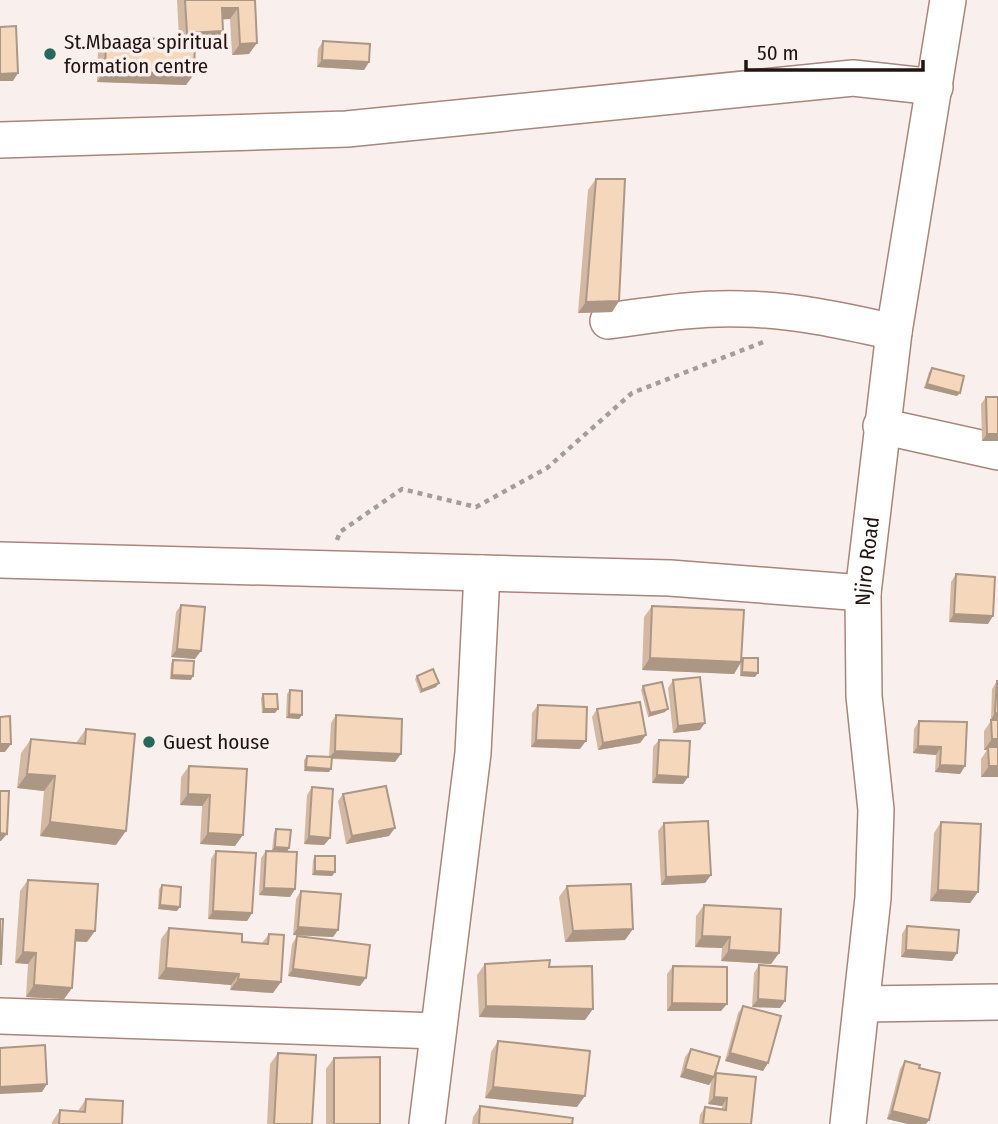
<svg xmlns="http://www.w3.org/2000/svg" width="998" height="1124" viewBox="0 0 998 1124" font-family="'Fira Sans Condensed',sans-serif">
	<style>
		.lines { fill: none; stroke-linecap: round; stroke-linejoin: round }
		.minor-casing { stroke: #aa857a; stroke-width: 38 }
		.path { stroke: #a79c99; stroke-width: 4.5; stroke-dasharray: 5 5; stroke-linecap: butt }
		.minor { stroke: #fff; stroke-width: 35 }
		.wall { fill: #d3b9a2 }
		.shaded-wall { fill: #ac9684 }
		.building { fill: #f5d7bc; stroke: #ac9684; stroke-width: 2 }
		.poi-dot { fill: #25695b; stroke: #f9f0ee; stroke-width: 2.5 }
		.labels { text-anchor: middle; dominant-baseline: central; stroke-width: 7; stroke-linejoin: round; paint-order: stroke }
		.poi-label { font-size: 21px; fill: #221410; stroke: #f9f0ee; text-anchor: start }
		.street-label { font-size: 21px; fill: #221410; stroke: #f9f0ee }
	</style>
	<rect width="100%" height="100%" fill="#f9f0ee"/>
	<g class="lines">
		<g class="minor-casing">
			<g id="minor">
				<polyline points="0,140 347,129 853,78 935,87"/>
				<path d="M608,321C653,315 698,307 743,309C795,310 844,321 894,332"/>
				<polyline points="881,426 998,452"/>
				<polyline points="0,560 670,578 863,593"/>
				<polyline points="864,1004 998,1002"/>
				<polyline points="0,1016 438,1031"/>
				<polyline points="427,1124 473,753 482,573"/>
				<path id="s1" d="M848,1124L873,898L876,810L864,696L863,593L894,332L948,0"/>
			</g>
		</g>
		<polyline class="path" points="337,540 340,532 402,489 476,507 547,468 632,393 766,341"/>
		<use href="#minor" class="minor"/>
	</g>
	<g class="wall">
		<polygon points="177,0 255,0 249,54 232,55 230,19 223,19 223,31 216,42 195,43 194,74 186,85 97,82 98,48 106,37 179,39"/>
		<polygon points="323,41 369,62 364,70 317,67 318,49"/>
		<polygon points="596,179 619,301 612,312 578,313 588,190"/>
		<polygon points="932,368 957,396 924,388 929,372"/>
		<polygon points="986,397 998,441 982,441 981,404"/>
		<polygon points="956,574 988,624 949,622 951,582"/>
		<polygon points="181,605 195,659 171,657 176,612"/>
		<polygon points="652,606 742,659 743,658 755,677 740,676 740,664 734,674 642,670 644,617"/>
		<polygon points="173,660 191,680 170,679 171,664"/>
		<polygon points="417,676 436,687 420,693 415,679"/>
		<polygon points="673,680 700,730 673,733 668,688"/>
		<polygon points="997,681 998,777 981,777 981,759 987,750 984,750 984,731 991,721 992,689"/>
		<polygon points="643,686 665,712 648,717 641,690"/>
		<polygon points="290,690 302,715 299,719 286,718 287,694"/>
		<polygon points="263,694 278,709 275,713 262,713 261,698"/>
		<polygon points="538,705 580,749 531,747 532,713"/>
		<polygon points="597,709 646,735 640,743 598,750 592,717"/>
		<polygon points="336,715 395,762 332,759 329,772 304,771 304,760 307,756 329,757 331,723"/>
		<polygon points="919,721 965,766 960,774 935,772 936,755 913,753 914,729"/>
		<polygon points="86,729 116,845 40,836 44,791 17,788 21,753 31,739 76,743"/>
		<polygon points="659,740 688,777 683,784 652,783 653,747"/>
		<polygon points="189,766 247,769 235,846 200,844 202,806 180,805 181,777"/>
		<polygon points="312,787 330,838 324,845 304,844 307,795"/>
		<polygon points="343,794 389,836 346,844 338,801"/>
		<polygon points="941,822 978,892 970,903 930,901 934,833"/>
		<polygon points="664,823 711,875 705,883 661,885 658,831"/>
		<polygon points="276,829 287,852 295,889 290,897 259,895 261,858 266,851 272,850 274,833"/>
		<polygon points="216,851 252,913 247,921 208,919 211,859"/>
		<polygon points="315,856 335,872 332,876 312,875 313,860"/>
		<polygon points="28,880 87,942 75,941 72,988 64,999 26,997 28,964 15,963 20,891"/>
		<polygon points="162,885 177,911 158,909 159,889"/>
		<polygon points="567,886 625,940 565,942 559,897"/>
		<polygon points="301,891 338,930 333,937 293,935 296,899"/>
		<polygon points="704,905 779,953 771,964 721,961 722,948 695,947 696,916"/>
		<polygon points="907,926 957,953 952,961 901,957 902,934"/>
		<polygon points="169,928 242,942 262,943 269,934 273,993 230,990 231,985 158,979 161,939"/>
		<polygon points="297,936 360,986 288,976 292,944"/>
		<polygon points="485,964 585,1020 479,1017 477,975"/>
		<polygon points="759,965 785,1001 780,1008 752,1007 754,973"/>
		<polygon points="673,966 721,1011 667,1011 667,974"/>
		<polygon points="743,1006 768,1063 763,1071 725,1061 738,1013"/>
		<polygon points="498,1041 577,1107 485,1098 491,1052"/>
		<polygon points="691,1049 715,1075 716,1073 751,1124 699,1124 700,1115 705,1107 722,1109 722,1106 708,1104 711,1082 709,1085 680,1077 685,1057"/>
		<polygon points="278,1053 312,1124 267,1124 270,1064"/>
		<polygon points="334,1058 380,1124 326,1124 326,1069"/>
		<polygon points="905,1061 919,1068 929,1120 926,1124 908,1124 887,1119 900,1069"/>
		<polygon points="86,1099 122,1124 52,1124 52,1122 60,1110 78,1111"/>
		<polygon points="480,1106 572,1124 472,1124 473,1117"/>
	</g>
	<g class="shaded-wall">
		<polygon points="222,8 238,8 230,19 214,20"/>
		<polygon points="223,31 216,42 179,44 187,33"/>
		<polygon points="257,43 249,54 232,55 240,44"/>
		<polygon points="322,60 369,62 364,70 317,67"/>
		<polygon points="105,71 194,74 186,85 97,82"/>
		<polygon points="18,73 13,81 0,81 0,74"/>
		<polygon points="619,301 612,312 578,313 586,302"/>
		<polygon points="927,384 960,393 957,396 924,388"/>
		<polygon points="987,434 998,434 998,441 982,441"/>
		<polygon points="954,614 993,616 988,624 949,622"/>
		<polygon points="177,649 201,651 195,659 171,657"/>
		<polygon points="650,658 741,662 734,674 642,670"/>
		<polygon points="742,672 758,673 755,677 740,676"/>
		<polygon points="172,675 193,676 191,680 170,679"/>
		<polygon points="439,683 436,687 420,693 422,690"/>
		<polygon points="264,709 278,709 275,713 262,713"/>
		<polygon points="668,709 665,712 648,717 650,713"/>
		<polygon points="995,713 998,713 998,721 990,721"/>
		<polygon points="289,714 302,715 299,719 286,718"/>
		<polygon points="705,723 700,730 673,733 678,726"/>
		<polygon points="646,735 640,743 598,750 603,743"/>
		<polygon points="992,739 998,739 998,750 988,747 987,750 984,750"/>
		<polygon points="536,740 586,741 580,749 531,747"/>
		<polygon points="0,744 11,744 5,752 0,752"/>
		<polygon points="918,746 941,747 936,755 913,753"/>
		<polygon points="335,751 401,754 395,762 329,758"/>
		<polygon points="940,765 965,766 960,774 935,772"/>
		<polygon points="989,766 998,766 998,777 981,777"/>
		<polygon points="306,767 331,769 329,772 304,771"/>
		<polygon points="27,774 55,776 44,791 17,788"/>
		<polygon points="657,775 688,777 683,784 652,783"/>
		<polygon points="188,794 210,795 202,806 180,805"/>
		<polygon points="50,822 126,831 116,845 40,836"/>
		<polygon points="395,828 389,836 346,844 352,836"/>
		<polygon points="0,833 7,834 1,841 0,841"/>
		<polygon points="208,833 243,835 235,846 200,844"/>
		<polygon points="309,836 330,838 324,845 304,844"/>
		<polygon points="275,847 289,848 287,852 272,850"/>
		<polygon points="315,871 335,872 332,876 312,875"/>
		<polygon points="711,875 705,883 661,885 666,877"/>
		<polygon points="264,888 295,889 290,897 259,895"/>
		<polygon points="938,890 978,892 970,903 930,901"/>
		<polygon points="160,905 180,907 177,911 158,909"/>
		<polygon points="213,911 252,913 247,921 208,919"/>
		<polygon points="298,927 338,930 333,937 293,935"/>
		<polygon points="633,929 625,940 565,942 573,931"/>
		<polygon points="76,930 95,931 87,942 68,941"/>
		<polygon points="702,936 730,937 722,948 695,947"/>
		<polygon points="729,950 779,953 771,964 721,961"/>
		<polygon points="906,950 957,953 952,961 901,957"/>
		<polygon points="23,952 36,953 28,964 15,963"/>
		<polygon points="166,968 239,974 231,985 158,979"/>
		<polygon points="293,969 366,978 360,986 288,976"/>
		<polygon points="238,979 281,982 273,993 230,990"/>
		<polygon points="34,985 72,988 64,999 26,997"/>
		<polygon points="758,999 785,1001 780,1008 752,1007"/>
		<polygon points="672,1003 727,1004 721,1011 667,1011"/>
		<polygon points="486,1006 593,1009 585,1020 479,1017"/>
		<polygon points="730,1053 768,1063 763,1071 725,1061"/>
		<polygon points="685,1069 714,1077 709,1085 680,1077"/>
		<polygon points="47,1084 42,1092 0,1094 0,1087"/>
		<polygon points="493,1087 585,1096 577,1107 485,1098"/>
		<polygon points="714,1097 727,1098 722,1106 708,1104"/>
		<polygon points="892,1111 929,1120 926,1124 908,1124 887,1119"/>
	</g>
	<g class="building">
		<polygon points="185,0 255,0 257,43 240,44 238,8 222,8 223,31 187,33"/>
		<polygon points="16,26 18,73 0,74 0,27"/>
		<polygon points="106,37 195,40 194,74 105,71"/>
		<polygon points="323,41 370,44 369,62 322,60"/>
		<polygon points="596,179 625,179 619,301 586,302"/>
		<polygon points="932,368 964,376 960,393 927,384"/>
		<polygon points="986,397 998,397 998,434 987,434"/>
		<polygon points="956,574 995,577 993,616 954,614"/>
		<polygon points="181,605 205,607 201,651 177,649"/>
		<polygon points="652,606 744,610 741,662 650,658"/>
		<polygon points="743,658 758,658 758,673 742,672"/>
		<polygon points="173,660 194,661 193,676 172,675"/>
		<polygon points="433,669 439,683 422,690 417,676"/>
		<polygon points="700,677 705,723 678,726 673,680"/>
		<polygon points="997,681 998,681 998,713 995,713"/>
		<polygon points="662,682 668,709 650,713 643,686"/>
		<polygon points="290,690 302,691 302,715 289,714"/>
		<polygon points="263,694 277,694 278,709 264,709"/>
		<polygon points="640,702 646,735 603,743 597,709"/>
		<polygon points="538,705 587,707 586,741 536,740"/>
		<polygon points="336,715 402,719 401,754 335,751"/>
		<polygon points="10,716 11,744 0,744 0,717"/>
		<polygon points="991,720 998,720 998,739 992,739"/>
		<polygon points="919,721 967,722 965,766 940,765 941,747 918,746"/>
		<polygon points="86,729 135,734 126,831 50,822 55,776 27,774 31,739 85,744"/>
		<polygon points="659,740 690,741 688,777 657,775"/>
		<polygon points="988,747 998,747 998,766 989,766"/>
		<polygon points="307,756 332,757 331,769 306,767"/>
		<polygon points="189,766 247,769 243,835 208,833 210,795 188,794"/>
		<polygon points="386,786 395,828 352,836 343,794"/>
		<polygon points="312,787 333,789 330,838 309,836"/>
		<polygon points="0,791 9,791 7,834 0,833"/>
		<polygon points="708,821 711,875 666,877 664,823"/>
		<polygon points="941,822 981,824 978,892 938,890"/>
		<polygon points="276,829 291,830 289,848 275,847"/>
		<polygon points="216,851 256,853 252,913 213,911"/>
		<polygon points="266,851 297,852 295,889 264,888"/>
		<polygon points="315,856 335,856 335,872 315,871"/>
		<polygon points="28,880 98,884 95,931 76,930 72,988 34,985 36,953 23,952"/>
		<polygon points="631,884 633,929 573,931 567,886"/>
		<polygon points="162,885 181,887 180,907 160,905"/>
		<polygon points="301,891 341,894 338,930 298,927"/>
		<polygon points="704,905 781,909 779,953 729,950 730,937 702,936"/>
		<polygon points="0,919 3,919 1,964 0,964"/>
		<polygon points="907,926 959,930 957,953 906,950"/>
		<polygon points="169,928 242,934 242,942 268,944 269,934 284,935 281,982 238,979 239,974 166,968"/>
		<polygon points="297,936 370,945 366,978 293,969"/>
		<polygon points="550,960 549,967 592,966 593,1009 486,1006 485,964"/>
		<polygon points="759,965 787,967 785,1001 758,999"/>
		<polygon points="673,966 727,967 727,1004 672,1003"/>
		<polygon points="743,1006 781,1016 768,1063 730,1053"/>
		<polygon points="498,1041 590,1051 585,1096 493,1087"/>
		<polygon points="45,1045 47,1084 0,1087 0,1048"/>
		<polygon points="691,1049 720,1057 714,1077 685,1069"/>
		<polygon points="278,1053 316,1055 312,1124 274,1124"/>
		<polygon points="380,1057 380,1124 334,1124 334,1058"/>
		<polygon points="905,1061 920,1065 919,1068 940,1073 929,1120 892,1111"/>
		<polygon points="716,1073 756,1077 751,1124 703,1124 705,1107 726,1110 727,1098 714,1097"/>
		<polygon points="86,1099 123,1101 122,1124 59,1124 60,1110 85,1112"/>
		<polygon points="480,1106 573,1118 572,1124 479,1124"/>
	</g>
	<g class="poi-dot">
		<circle cx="50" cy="54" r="7"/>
		<circle cx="149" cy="742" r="7"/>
	</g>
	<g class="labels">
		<g class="poi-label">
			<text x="64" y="42">St.Mbaaga spiritual<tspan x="64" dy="24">formation centre</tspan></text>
			<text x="163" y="742">Guest house</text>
		</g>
		<g class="street-label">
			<text stroke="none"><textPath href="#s1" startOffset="565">Njiro Road</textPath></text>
		</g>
	</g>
	<path d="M746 60v10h177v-10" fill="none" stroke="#221410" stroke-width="3.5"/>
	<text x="757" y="60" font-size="21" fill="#221410" stroke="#f9f0ee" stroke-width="5" paint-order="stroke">50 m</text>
</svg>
